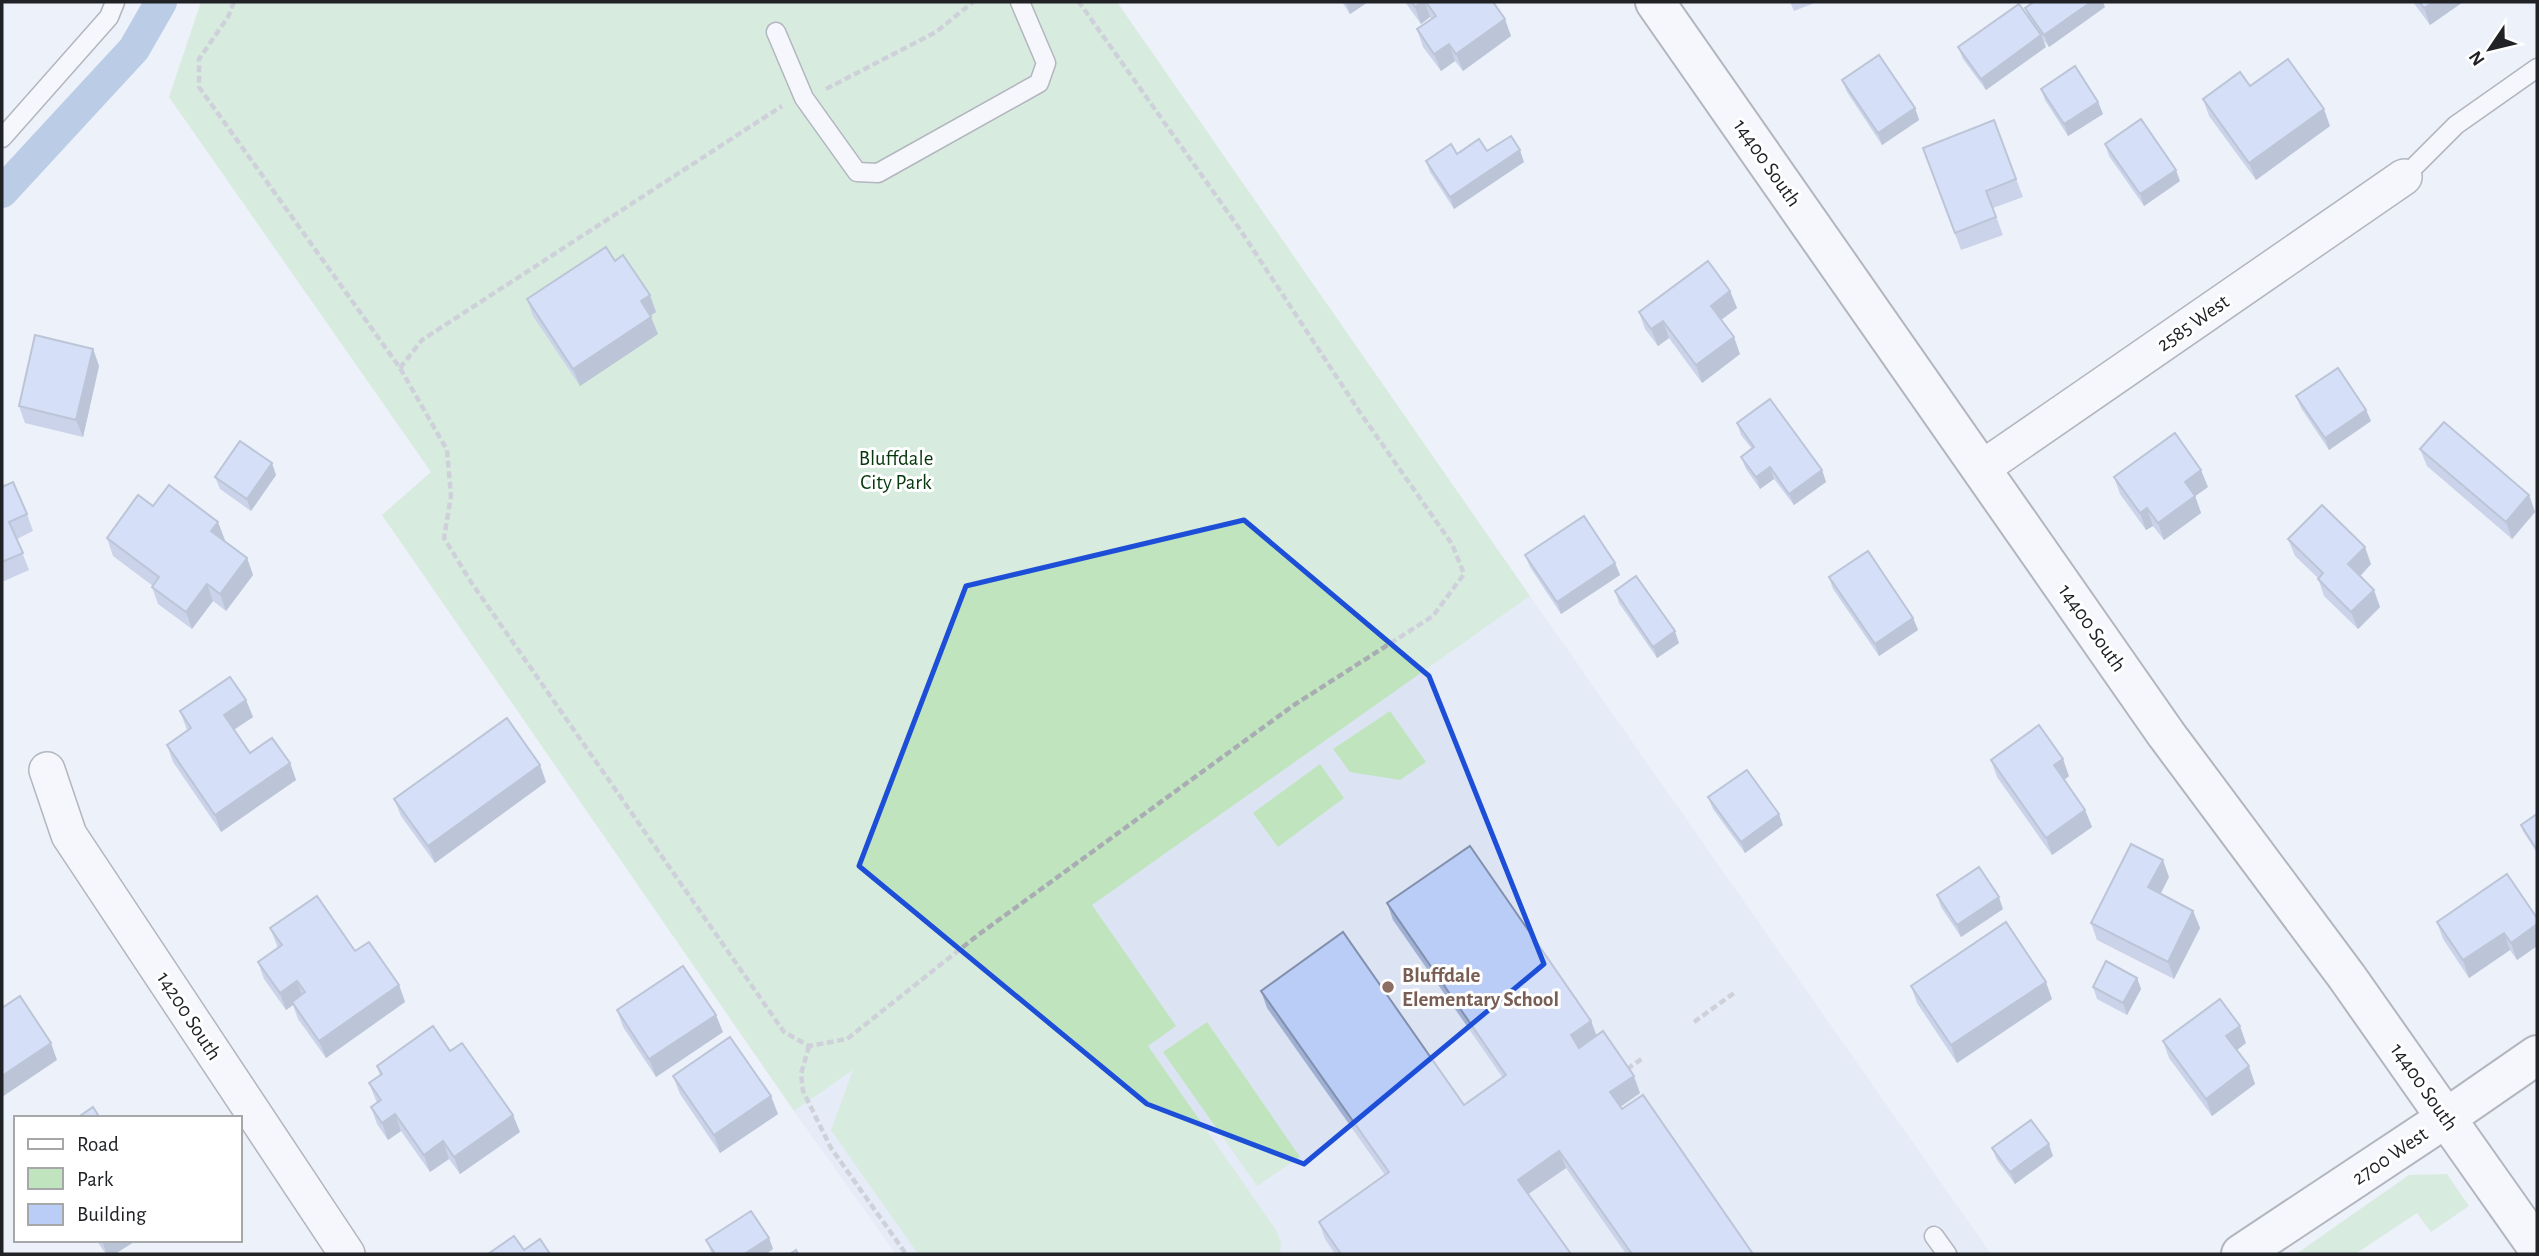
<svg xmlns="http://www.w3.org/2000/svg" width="2539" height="1256" viewBox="0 0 2539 1256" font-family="'Alegreya Sans',sans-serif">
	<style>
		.built { fill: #dce4f3 }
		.green { fill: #bfe4be }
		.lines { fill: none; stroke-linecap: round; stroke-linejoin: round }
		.canal { stroke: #7da1cf; stroke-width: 32 }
		.service-casing { stroke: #6c6f77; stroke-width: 21 }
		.minor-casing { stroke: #6c6f77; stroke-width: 38 }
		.tertiary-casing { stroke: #6c6f77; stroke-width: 42 }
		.secondary-casing { stroke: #6c6f77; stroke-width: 42 }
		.path { stroke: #a9acb3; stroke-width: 4.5; stroke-dasharray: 7 3.5; stroke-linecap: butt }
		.service { stroke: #fff; stroke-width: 18 }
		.minor { stroke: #fff; stroke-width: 35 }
		.tertiary { stroke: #fff; stroke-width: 38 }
		.secondary { stroke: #fff; stroke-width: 38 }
		.wall { fill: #9fb0d4 }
		.shaded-wall { fill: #8290ad }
		.building { fill: #b9cdf7; stroke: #8290ad; stroke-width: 2 }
		.marked { fill: none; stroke: #1d4ed8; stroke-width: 5; stroke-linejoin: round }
		.education-dot { fill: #8d6e63; stroke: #fff; stroke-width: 2.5 }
		.labels { text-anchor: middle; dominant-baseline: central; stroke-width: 6; stroke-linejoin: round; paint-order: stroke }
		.street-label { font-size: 21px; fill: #202225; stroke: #fff }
		.park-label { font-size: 21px; fill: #07380d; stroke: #fff }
		.education-label { font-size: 21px; font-weight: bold; fill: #785e54; stroke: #fff; text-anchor: start }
	</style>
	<rect width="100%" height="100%" fill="#edf1fa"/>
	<polygon class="built" points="1530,596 1991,1254 896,1254 794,1111"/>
	<g class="green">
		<polygon points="201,2 1117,2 1530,596 1092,905 1176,1026 1148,1046 1276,1230 1281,1243 1280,1254 918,1254 831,1130 853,1070 794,1111 382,515 431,472 169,97"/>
		<polygon points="1390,711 1426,762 1400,780 1350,772 1333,749"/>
		<polygon points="1320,764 1344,798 1278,847 1253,813"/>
		<polygon points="1207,1022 1300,1157 1257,1186 1163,1052"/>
		<polygon points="2447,1174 2469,1206 2431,1232 2417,1213 2355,1254 2296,1254 2409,1175"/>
	</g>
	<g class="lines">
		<polyline class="canal" points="2,192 134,49 161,2"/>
		<g class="service-casing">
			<g id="service">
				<polyline points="776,32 804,98 857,172 878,173 1039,83 1046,63 1020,2"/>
				<polyline points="2,138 109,17 115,2"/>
				<polyline points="2404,177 2456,125 2537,68"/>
				<polyline points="1934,1236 1947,1254"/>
			</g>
		</g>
		<g class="minor-casing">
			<g id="minor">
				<polyline points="1981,469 2404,177"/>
				<polyline points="47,770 69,835 347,1254"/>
			</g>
		</g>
		<g class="tertiary-casing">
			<polyline id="tertiary" points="2537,1055 2446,1118 2537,1247"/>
		</g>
		<g class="secondary-casing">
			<polyline id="secondary" points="1655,2 2166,734 2347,977 2446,1118 2241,1254"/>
		</g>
		<g class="path">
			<polyline points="234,2 228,17 199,59 199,87 400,368 447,450 451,496 444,538 471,582 784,1032 809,1046 847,1039 978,935 1294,705 1433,616 1464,574 1452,544 1359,411 1239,228 1079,2"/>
			<polyline points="826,89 936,32 973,2"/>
			<polyline points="400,368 422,340 782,106"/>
			<polyline points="1694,1022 1734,993"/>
			<polyline points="809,1046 801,1074 803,1091 831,1148 906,1254"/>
			<polyline points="1627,1069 1643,1058"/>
		</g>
		<use href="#service" class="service"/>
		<use href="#minor" class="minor"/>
		<use href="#tertiary" class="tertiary"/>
		<use href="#secondary" class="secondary"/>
	</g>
	<g class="wall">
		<polygon points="1342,2 1368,2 1350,14"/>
		<polygon points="1405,2 1493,2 1511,36 1463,71 1455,61 1441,71 1423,47 1417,29 1432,19 1430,17 1421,24"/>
		<polygon points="1790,2 1817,2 1794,11"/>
		<polygon points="2413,2 2463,2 2430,25"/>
		<polygon points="2105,7 2049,47 2042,39 2046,47 1986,90 1963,59 1958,47 2028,16 2025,8"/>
		<polygon points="1842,80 1915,108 1919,120 1882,145 1847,92"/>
		<polygon points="2250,86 2330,126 2256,180 2209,116 2203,99"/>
		<polygon points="2041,89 2098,102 2103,114 2068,136 2045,100"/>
		<polygon points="1994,120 2023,197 1993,208 2003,235 1961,250 1923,148"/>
		<polygon points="2105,144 2180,181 2144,206 2109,156"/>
		<polygon points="1457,154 1524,162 1454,209 1430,172 1426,161"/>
		<polygon points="615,261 656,312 650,316 658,334 580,386 533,316 527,299"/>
		<polygon points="1730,291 1737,308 1721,320 1740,354 1702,383 1669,338 1658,346 1645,329 1639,312"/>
		<polygon points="93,349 99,366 83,437 25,423 19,406"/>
		<polygon points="2296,396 2366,410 2371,421 2329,450 2301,408"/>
		<polygon points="1737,423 1822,470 1826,482 1794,505 1774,479 1760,489 1746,469 1741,457 1752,449 1741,435"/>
		<polygon points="2420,449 2529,495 2535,512 2512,539 2427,466"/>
		<polygon points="276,475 251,511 220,489 215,477"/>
		<polygon points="2114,477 2208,487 2195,496 2201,513 2164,540 2153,526 2146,530 2120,494"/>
		<polygon points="2,487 27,514 33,531 17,539 29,570 2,582"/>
		<polygon points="153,506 225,540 224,541 247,558 253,575 226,611 213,601 192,629 158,604 152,587 153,586 113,556 107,538"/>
		<polygon points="2288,539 2371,564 2360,576 2380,607 2358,629 2324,596 2318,578 2295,556"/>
		<polygon points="1525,555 1615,563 1620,575 1561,614 1530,567"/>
		<polygon points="1829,577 1913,618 1918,630 1879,656 1833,589"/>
		<polygon points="1615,591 1679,643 1657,658 1619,603"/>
		<polygon points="246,700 253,717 234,730 250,753 290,763 296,780 221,832 173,762 167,745 187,730 180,711"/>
		<polygon points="1991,760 2069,776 2064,780 2085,810 2092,827 2052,855 1997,777"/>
		<polygon points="540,765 546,782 435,863 401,816 394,799"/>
		<polygon points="1708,797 1783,825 1745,853 1713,809"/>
		<polygon points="2537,814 2537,853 2523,831 2521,825"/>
		<polygon points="2169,877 2160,894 2193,911 2200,928 2174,979 2097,940 2091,923"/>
		<polygon points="1937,895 2003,909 1961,937 1941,907"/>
		<polygon points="1387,903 1591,1021 1597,1036 1640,1093 1620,1107 1753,1254 1626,1254 1566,1168 1528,1194 1570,1254 1335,1254 1325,1239 1319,1222 1385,1175 1267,1008 1261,991 1464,1105 1503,1078 1393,920"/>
		<polygon points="2537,918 2537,946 2517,960 2510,950 2469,978 2443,939 2437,922"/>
		<polygon points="270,928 355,951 399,985 405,1002 326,1058 298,1019 293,1005 286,1010 264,979 258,962 278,948"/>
		<polygon points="2137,978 2141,989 2127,1015 2097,999 2093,987"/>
		<polygon points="1911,986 2052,999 1957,1063 1917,1003"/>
		<polygon points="617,1010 723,1032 656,1077 623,1027"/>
		<polygon points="2163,1041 2246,1043 2237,1050 2255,1084 2212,1116 2169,1058"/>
		<polygon points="450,1051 520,1132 460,1174 449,1159 430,1172 401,1131 388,1140 377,1124 371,1107 377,1103 369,1083 380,1075 377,1066"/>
		<polygon points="673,1076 778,1114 720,1153 680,1094"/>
		<polygon points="1992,1148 2053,1156 2015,1184 1997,1160"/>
		<polygon points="769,1238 773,1249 766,1254 712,1254 706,1240"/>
		<polygon points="96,1240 137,1240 115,1254 106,1254"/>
	</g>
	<g class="shaded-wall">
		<polygon points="1346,2 1368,2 1350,14"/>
		<polygon points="1421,2 1425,2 1430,17 1421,24 1415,7"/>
		<polygon points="2091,2 2103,2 2105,7 2049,47 2044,35"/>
		<polygon points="2433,2 2463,2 2430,25 2424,8"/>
		<polygon points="1505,19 1511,36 1463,71 1456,54"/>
		<polygon points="2041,35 2046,47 1986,90 1981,79"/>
		<polygon points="1449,44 1455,61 1441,71 1434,54"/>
		<polygon points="2098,102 2103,114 2068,136 2064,124"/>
		<polygon points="1915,108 1919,120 1882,145 1878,133"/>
		<polygon points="2324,109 2330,126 2256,180 2249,163"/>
		<polygon points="1520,150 1524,162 1454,209 1450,197"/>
		<polygon points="2176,170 2180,181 2144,206 2140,194"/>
		<polygon points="1730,291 1737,308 1717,323 1711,306"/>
		<polygon points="650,295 656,312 647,318 641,301"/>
		<polygon points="651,317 658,334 580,386 573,369"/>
		<polygon points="1663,321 1669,338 1658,346 1651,329"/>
		<polygon points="1734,337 1740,354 1702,383 1696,365"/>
		<polygon points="93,349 99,366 83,437 76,420"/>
		<polygon points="2366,410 2371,421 2329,450 2325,438"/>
		<polygon points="272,463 276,475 251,511 247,499"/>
		<polygon points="1770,467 1774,479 1760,489 1756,477"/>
		<polygon points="1822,470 1826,482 1794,505 1789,494"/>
		<polygon points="2201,470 2208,487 2191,499 2185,482"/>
		<polygon points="2529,495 2535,512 2512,539 2506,522"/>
		<polygon points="2195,496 2201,513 2164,540 2158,523"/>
		<polygon points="2147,508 2153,526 2146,530 2140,513"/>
		<polygon points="218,522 225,540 218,549 211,531"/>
		<polygon points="2365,547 2371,564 2355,582 2348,564"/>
		<polygon points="247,558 253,575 226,611 220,594"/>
		<polygon points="1615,563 1620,575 1561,614 1557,602"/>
		<polygon points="207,584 213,601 192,629 186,612"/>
		<polygon points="2374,590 2380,607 2358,629 2351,612"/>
		<polygon points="1913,618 1918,630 1879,656 1875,644"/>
		<polygon points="1675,631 1679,643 1657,658 1653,647"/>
		<polygon points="246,700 253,717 230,732 224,715"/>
		<polygon points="2063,759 2069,776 2060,783 2054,765"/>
		<polygon points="290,763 296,780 221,832 215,815"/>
		<polygon points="540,765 546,782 435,863 428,846"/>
		<polygon points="2085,810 2092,827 2052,855 2046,838"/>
		<polygon points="1779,814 1783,825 1745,853 1741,842"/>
		<polygon points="2163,860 2169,877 2155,905 2148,887"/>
		<polygon points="1999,897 2003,909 1961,937 1957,925"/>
		<polygon points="2193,911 2200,928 2174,979 2168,962"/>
		<polygon points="2537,924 2537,946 2517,960 2511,943"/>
		<polygon points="2504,933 2510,950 2469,978 2463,960"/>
		<polygon points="2137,978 2141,989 2127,1015 2123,1003"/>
		<polygon points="297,981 303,998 292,1002 293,1005 286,1010 280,993"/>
		<polygon points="2046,982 2052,999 1957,1063 1951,1045"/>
		<polygon points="399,985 405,1002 326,1058 319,1041"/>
		<polygon points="716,1015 723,1032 656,1077 649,1059"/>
		<polygon points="1591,1021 1597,1038 1577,1053 1571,1035"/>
		<polygon points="2240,1026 2246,1043 2233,1053 2226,1036"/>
		<polygon points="51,1043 57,1060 2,1097 2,1076"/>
		<polygon points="2249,1066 2255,1084 2212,1116 2206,1099"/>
		<polygon points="1634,1076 1640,1093 1616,1110 1610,1092"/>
		<polygon points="771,1096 778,1114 720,1153 714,1135"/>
		<polygon points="395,1114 401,1131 388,1140 382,1123"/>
		<polygon points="513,1115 520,1132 460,1174 454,1157"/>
		<polygon points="443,1141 449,1159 430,1172 424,1155"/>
		<polygon points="2049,1144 2053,1156 2015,1184 2010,1172"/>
		<polygon points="1559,1151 1566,1168 1524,1197 1518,1180"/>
		<polygon points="769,1238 773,1249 766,1254 744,1254"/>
		<polygon points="104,1240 137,1240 115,1254 107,1254 102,1241"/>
	</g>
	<g class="building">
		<polygon points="1412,2 1421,2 1415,7"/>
		<polygon points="1426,2 1493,2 1505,19 1456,54 1449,44 1434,54 1417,29 1436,16"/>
		<polygon points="2034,2 2091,2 2044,35 2025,8"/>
		<polygon points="2419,2 2433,2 2424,8"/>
		<polygon points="2019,4 2041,35 1981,79 1958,47"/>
		<polygon points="1879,55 1915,108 1878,133 1842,80"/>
		<polygon points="2288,59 2324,109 2249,163 2203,99 2240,72 2250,86"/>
		<polygon points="2075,66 2098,102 2064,124 2041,89"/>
		<polygon points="2141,119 2176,170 2140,194 2105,144"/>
		<polygon points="1994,120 2016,179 1986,191 1996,217 1955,233 1923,148"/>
		<polygon points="1511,136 1520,150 1450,197 1426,161 1451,144 1457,154 1479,139 1487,151"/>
		<polygon points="606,247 615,261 623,255 650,295 641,301 651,317 573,369 527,299"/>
		<polygon points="1708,261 1730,291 1711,306 1734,337 1696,365 1663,321 1651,329 1639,312"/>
		<polygon points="35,335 93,349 76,420 19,406"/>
		<polygon points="2338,368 2366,410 2325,438 2296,396"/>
		<polygon points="1770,399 1822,470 1789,494 1770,467 1756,477 1741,457 1754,447 1737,423"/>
		<polygon points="2444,422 2529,495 2506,522 2420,449"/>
		<polygon points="2175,433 2201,470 2185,482 2195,496 2158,523 2147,508 2140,513 2114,477"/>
		<polygon points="240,441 272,463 247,499 215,477"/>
		<polygon points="13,482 27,514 9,522 23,553 2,562 2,487"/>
		<polygon points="169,485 218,522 211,531 247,558 220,594 207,584 186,612 152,587 159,577 107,538 138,495 153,506"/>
		<polygon points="2322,505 2365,547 2348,564 2374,590 2351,612 2318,579 2323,573 2288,539"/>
		<polygon points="1584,516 1615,563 1557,602 1525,555"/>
		<polygon points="1868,551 1913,618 1875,644 1829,577"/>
		<polygon points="1636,576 1675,631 1653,647 1615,591"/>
		<polygon points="230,677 246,700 224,715 250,753 272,738 290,763 215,815 167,745 191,728 180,711"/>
		<polygon points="507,718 540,765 428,846 394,799"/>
		<polygon points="2039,725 2063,759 2054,765 2085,810 2046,838 1991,760"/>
		<polygon points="1747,770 1779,814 1741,842 1708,797"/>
		<polygon points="2537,814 2537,850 2521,825"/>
		<polygon points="2131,844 2163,860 2148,887 2193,911 2168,962 2091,923"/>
		<polygon points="1470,846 1591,1021 1571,1035 1579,1048 1603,1031 1634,1076 1610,1092 1622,1109 1643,1095 1753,1254 1632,1254 1559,1151 1518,1180 1571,1254 1341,1254 1319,1222 1389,1172 1261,991 1343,932 1464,1105 1506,1075 1387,903"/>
		<polygon points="1979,867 1999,897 1957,925 1937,895"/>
		<polygon points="2507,874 2537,918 2537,924 2511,943 2504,933 2463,960 2437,922"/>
		<polygon points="317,896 355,951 369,942 399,985 319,1041 292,1002 305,992 297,981 280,993 258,962 282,945 270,928"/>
		<polygon points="2006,922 2046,982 1951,1045 1911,986"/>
		<polygon points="2106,961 2137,978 2123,1003 2093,987"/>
		<polygon points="683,966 716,1015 649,1059 617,1010"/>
		<polygon points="20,996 51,1043 2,1076 2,1008"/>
		<polygon points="2220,999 2240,1026 2226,1036 2249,1066 2206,1099 2163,1041"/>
		<polygon points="433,1026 450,1051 462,1043 513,1115 454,1157 443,1141 424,1155 395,1114 382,1123 371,1107 381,1100 369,1083 382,1074 377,1066"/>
		<polygon points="730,1037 771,1096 714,1135 673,1076"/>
		<polygon points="93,1107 100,1118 77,1118"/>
		<polygon points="2031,1120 2049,1144 2010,1172 1992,1148"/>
		<polygon points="751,1211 769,1238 744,1254 715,1254 706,1240"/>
		<polygon points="514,1236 524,1250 540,1239 550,1254 488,1254"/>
		<polygon points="796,1250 798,1254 790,1254"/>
	</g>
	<path d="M0 0H2539V1256H0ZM1244,520L1429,676L1544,964L1304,1164L1147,1104L859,866L966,586Z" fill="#edf1fa" fill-opacity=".55" fill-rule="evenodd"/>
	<path class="marked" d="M1244,520L1429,676L1544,964L1304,1164L1147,1104L859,866L966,586Z"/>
	<circle class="education-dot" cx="1388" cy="987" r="7"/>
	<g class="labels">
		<g class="street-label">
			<text transform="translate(1767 163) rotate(55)">14400 South</text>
			<text transform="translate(2193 323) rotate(-35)">2585 West</text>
			<text transform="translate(2092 628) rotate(55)">14400 South</text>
			<text transform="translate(189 1016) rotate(57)">14200 South</text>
			<text transform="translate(2424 1087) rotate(55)">14400 South</text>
			<text transform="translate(2390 1156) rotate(-34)">2700 West</text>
		</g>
		<g class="park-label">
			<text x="896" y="458">Bluffdale<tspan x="896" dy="24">City Park</tspan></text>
		</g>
		<g class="education-label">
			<text x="1402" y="975">Bluffdale<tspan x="1402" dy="24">Elementary School</tspan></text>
		</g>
	</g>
	<rect width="2539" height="1256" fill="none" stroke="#202225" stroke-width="7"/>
	<rect x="14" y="1116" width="228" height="126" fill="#ffffff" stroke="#a6a7a8" stroke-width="2"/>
	<rect x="28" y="1139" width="35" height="10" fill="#ffffff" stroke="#a6a7a8" stroke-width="2"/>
	<text x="77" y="1151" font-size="21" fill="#202225">Road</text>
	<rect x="28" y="1168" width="35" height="21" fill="#bfe4be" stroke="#a6a7a8" stroke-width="2"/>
	<text x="77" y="1186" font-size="21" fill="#202225">Park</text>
	<rect x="28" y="1204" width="35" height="21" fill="#b9cdf7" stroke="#a6a7a8" stroke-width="2"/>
	<text x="77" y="1221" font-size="21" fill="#202225">Building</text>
	<g transform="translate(2490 49) rotate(235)" stroke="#ffffff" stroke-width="5" paint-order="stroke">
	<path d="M0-5L12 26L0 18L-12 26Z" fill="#202225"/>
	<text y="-10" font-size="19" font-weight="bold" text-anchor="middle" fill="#202225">N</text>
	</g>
</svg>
